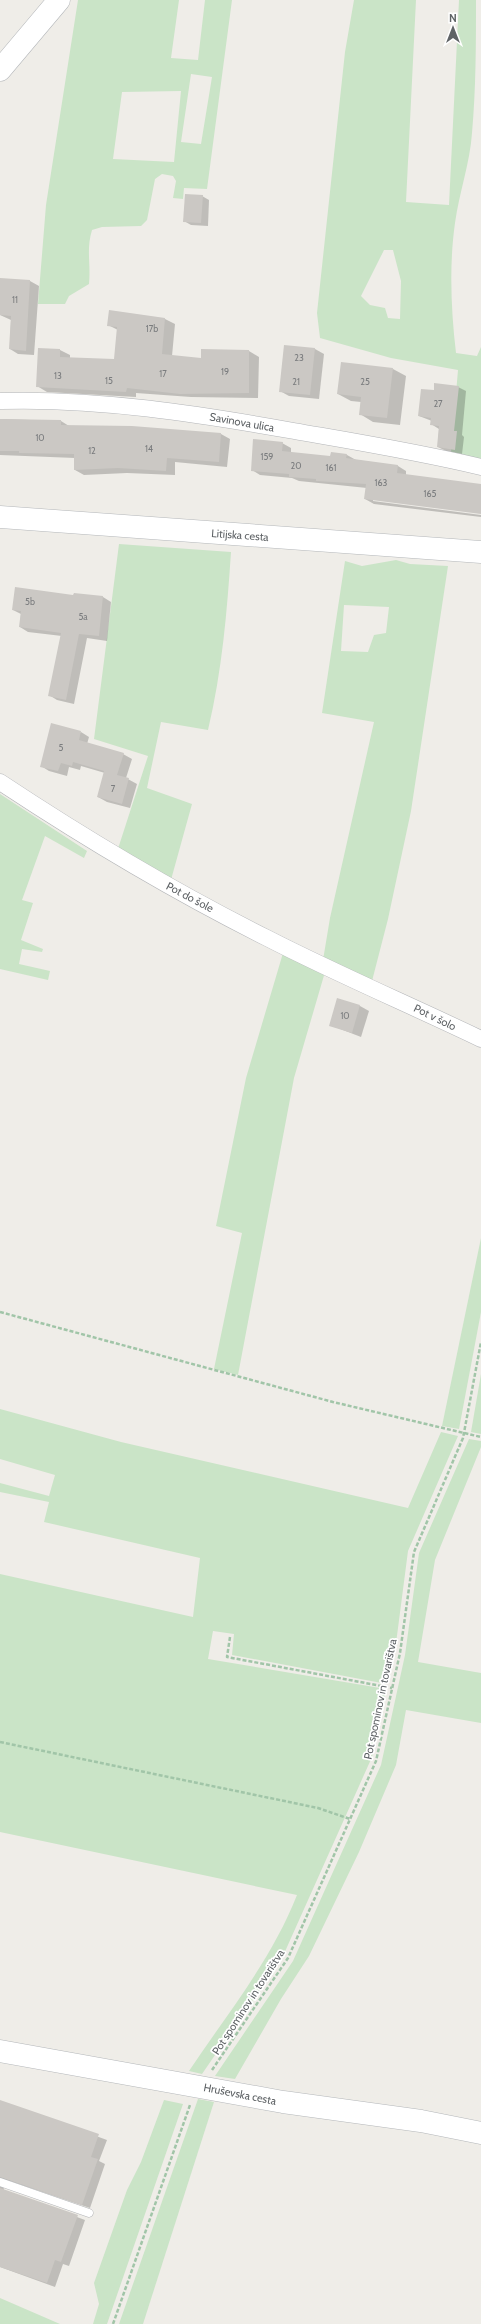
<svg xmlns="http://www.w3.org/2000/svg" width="481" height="2324" viewBox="0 0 481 2324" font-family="Cabin,sans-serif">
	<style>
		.green { fill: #cae4c7; fill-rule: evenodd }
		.shadow { fill: #0003 }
		.building { fill: #cbc8c4 }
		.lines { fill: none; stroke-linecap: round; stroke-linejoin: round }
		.lane-casing { stroke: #b3b5b8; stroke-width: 9 }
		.street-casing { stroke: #b3b5b8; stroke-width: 17 }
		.secondary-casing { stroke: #b4b7ba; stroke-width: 23 }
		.path { stroke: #a1c5a8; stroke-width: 2.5; stroke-dasharray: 4 2; stroke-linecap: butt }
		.lane { stroke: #fff; stroke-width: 8 }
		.street { stroke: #fff; stroke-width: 16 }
		.secondary { stroke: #fff; stroke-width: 22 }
		.labels { text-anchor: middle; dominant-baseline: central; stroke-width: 3.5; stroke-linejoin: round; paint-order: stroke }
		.number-label { font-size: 9px; fill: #7a7c7e }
		.street-label { font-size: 11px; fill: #5f6366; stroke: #fff }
	</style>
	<rect width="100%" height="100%" fill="#efede8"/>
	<g class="green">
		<path d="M78,0H179L171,58L198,60L205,0H232L207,189L184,188L183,199L173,198L176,181L173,176L162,174L155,179L147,220L141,226L102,227L92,230C86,250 91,263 89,284L69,296L65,304H38L46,205ZM191,74L212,77L201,144L181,142ZM181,91L174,162L113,159L122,92Z"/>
		<path d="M354,0H416L406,202L449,205L459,0H476C476,44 476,89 472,133C470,163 459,193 455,223C449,265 451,310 456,353L477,356L481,347V459L451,452L458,370L391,358L320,338L317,313L345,52ZM384,250H393L401,281L400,319L388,318L385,308L370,305L361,296Z"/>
		<path d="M119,544L231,552C227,612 222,671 208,730L161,722L147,788L192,804L169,887L115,858L148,756L94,739Z"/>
		<path d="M396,560L410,564L448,566L411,811L388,919L372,981L323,960L330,918L374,722L322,713L345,561L362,566ZM344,605L389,607L386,633L374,635L368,652L341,651Z"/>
		<polygon points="0,794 87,851 84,858 45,836 22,900 33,903 21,940 43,949 42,952 22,949 19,964 50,971 48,980 0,969"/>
		<polygon points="283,953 325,972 294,1078 238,1375 214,1369 242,1233 216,1226 246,1078"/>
		<polygon points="481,1238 481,1312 459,1429 442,1426"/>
		<polygon points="481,1374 481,1434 471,1432"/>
		<path d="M0,1409L121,1442L408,1508L441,1432L458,1436L408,1551L395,1651L387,1684L232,1655L234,1634L213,1631L208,1659L386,1689L372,1757L283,1956L202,2074L189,2071C227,2014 272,1959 297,1895L0,1832V1574L193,1617L200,1558L44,1522L49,1502L0,1492V1483L49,1496L55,1475L0,1459Z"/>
		<polygon points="469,1439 481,1441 481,1447 435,1560 418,1662 481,1673 481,1723 406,1710 396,1765 359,1852 309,1956 281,1999 235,2079 215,2076 293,1961 381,1765 405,1655 419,1553"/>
		<polygon points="198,2099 214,2102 143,2324 119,2324"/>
		<polygon points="164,2100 183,2104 107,2324 93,2324 99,2304 94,2283 127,2190 141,2162"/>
		<polygon points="0,2298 60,2324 0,2324"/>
	</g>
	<g class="shadow">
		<polygon points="202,196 209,200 208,226 191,225 184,221"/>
		<polygon points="1,279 30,281 39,286 34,355 18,354 10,349 11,320 0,315"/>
		<polygon points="110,311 165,319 175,324 172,356 202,359 202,350 249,351 259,357 258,398 191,397 136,393 136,397 47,392 37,386 39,349 60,350 70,355 70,358 115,360 118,330 108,325"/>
		<polygon points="285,346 315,349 324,354 319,399 289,396 280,391"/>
		<polygon points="393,369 406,376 400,425 373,422 360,414 361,402 351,401 338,394"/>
		<polygon points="458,387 466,391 462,435 464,437 462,454 446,451 438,447 439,429 431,424 432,421 419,416 434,391"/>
		<polygon points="0,419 61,421 69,426 132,427 221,434 230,439 227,467 175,462 175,475 127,473 84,475 75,470 75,458 0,455"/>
		<polygon points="282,443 291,448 291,453 331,457 347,455 356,460 398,466 406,471 406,475 481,485 481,513 373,499 373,501 481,515 481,517 374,504 365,499 367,488 299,481 292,478 260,475 252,470"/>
		<polygon points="74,596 103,597 111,602 107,641 87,638 74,704 57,700 49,695 62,636 28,632 20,627 21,614 13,610"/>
		<polygon points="81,732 89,737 87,744 123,754 132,759 126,778 137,784 130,808 107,802 98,797 105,773 81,766 80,770 69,767 67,776 49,771 41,766"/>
		<polygon points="338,999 360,1006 369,1011 361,1037 330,1025"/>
		<polygon points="0,2101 107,2140 99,2161 105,2164 90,2208 10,2181 3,2184 4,2190 85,2220 69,2266 63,2264 55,2287 0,2267"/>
	</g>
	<g class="building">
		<polygon points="185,194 203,195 201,223 183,222"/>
		<polygon points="0,278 30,280 26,351 9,349 11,316 0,315"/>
		<polygon points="109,310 165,318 162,354 201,358 201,349 249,350 249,393 180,394 127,388 126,392 36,387 38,348 60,349 60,357 114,359 117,327 107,326"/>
		<polygon points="284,345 315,348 310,395 279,392"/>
		<polygon points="341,362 393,368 387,418 359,415 361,397 337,394"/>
		<polygon points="434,383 459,386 454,431 457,431 455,450 437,447 439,426 430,425 431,418 418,416 421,389 434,390"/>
		<polygon points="0,419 61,420 61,425 132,426 221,433 219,462 167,458 166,471 118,468 74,470 74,454 19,453 19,451 0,451"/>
		<polygon points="253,439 283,442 282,451 330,456 331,452 347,454 346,458 398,465 397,473 481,484 481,514 364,499 366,484 316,481 316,479 289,477 289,474 251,471"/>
		<polygon points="15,587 73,595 74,593 103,596 99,636 79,634 66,700 48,696 61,633 19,627 21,611 12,610"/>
		<polygon points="51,723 81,731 79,740 124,753 117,775 129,778 122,804 97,797 104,771 73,762 72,766 61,763 58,771 40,767"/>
		<polygon points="337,998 360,1005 352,1033 329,1026"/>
		<polygon points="0,2100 99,2134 91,2157 98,2159 82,2205 0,2177"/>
		<polygon points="0,2188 78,2215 61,2262 55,2260 47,2283 0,2267"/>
	</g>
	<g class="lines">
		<g class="lane-casing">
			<polyline id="lane" points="0,2182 89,2213"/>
		</g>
		<g class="street-casing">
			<g id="street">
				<path d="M0,401C97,398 199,414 294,431C357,442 419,452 481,467"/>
				<path d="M0,782C86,839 175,892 267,938C337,974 410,1005 481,1039"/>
			</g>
		</g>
		<g class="secondary-casing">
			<g id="secondary">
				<polyline points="0,70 59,0"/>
				<polyline points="0,517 481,552"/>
				<polyline points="0,2051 283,2102 421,2121 481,2133"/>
			</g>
		</g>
		<g class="path">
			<polyline points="0,1312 333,1402 481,1437"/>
			<polyline points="230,1637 227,1657 392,1688"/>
			<polyline points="0,1742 318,1808 350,1819"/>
			<polyline points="212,2070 288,1958 376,1761 400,1653 414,1552 463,1438 481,1342"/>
			<polyline points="113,2324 190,2105"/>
		</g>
		<use href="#lane" class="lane"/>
		<use href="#street" class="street"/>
		<use href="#secondary" class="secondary"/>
	</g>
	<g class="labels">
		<g class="number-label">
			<text x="15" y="299">11</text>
			<text x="152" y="328">17b</text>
			<text x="299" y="357">23</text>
			<text x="225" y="371">19</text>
			<text x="163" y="373">17</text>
			<text x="58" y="375">13</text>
			<text x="109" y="380">15</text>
			<text x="296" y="381">21</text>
			<text x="365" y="381">25</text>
			<text x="438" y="403">27</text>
			<text x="40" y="437">10</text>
			<text x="149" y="448">14</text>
			<text x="92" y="450">12</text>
			<text x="267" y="456">159</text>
			<text x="296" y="465">20</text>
			<text x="331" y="467">161</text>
			<text x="381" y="482">163</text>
			<text x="430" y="493">165</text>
			<text x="30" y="601">5b</text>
			<text x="83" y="616">5a</text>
			<text x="61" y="747">5</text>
			<text x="113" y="788">7</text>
			<text x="345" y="1015">10</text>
		</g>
		<g class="street-label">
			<text transform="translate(242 422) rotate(10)">Savinova ulica</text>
			<text transform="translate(240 535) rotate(4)">Litijska cesta</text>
			<text transform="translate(190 897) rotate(28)">Pot do šole</text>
			<text transform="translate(435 1017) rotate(26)">Pot v šolo</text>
			<text transform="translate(380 1699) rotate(-78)">Pot spominov in tovarištva</text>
			<text transform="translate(248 2002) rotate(-57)">Pot spominov in tovarištva</text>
			<text transform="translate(240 2094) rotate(11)">Hruševska cesta</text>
		</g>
	</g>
	<g transform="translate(453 28)" stroke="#ffffff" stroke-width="3" paint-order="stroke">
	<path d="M0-3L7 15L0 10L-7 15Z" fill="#5f6366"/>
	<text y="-6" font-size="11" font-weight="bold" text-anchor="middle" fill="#5f6366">N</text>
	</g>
</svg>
